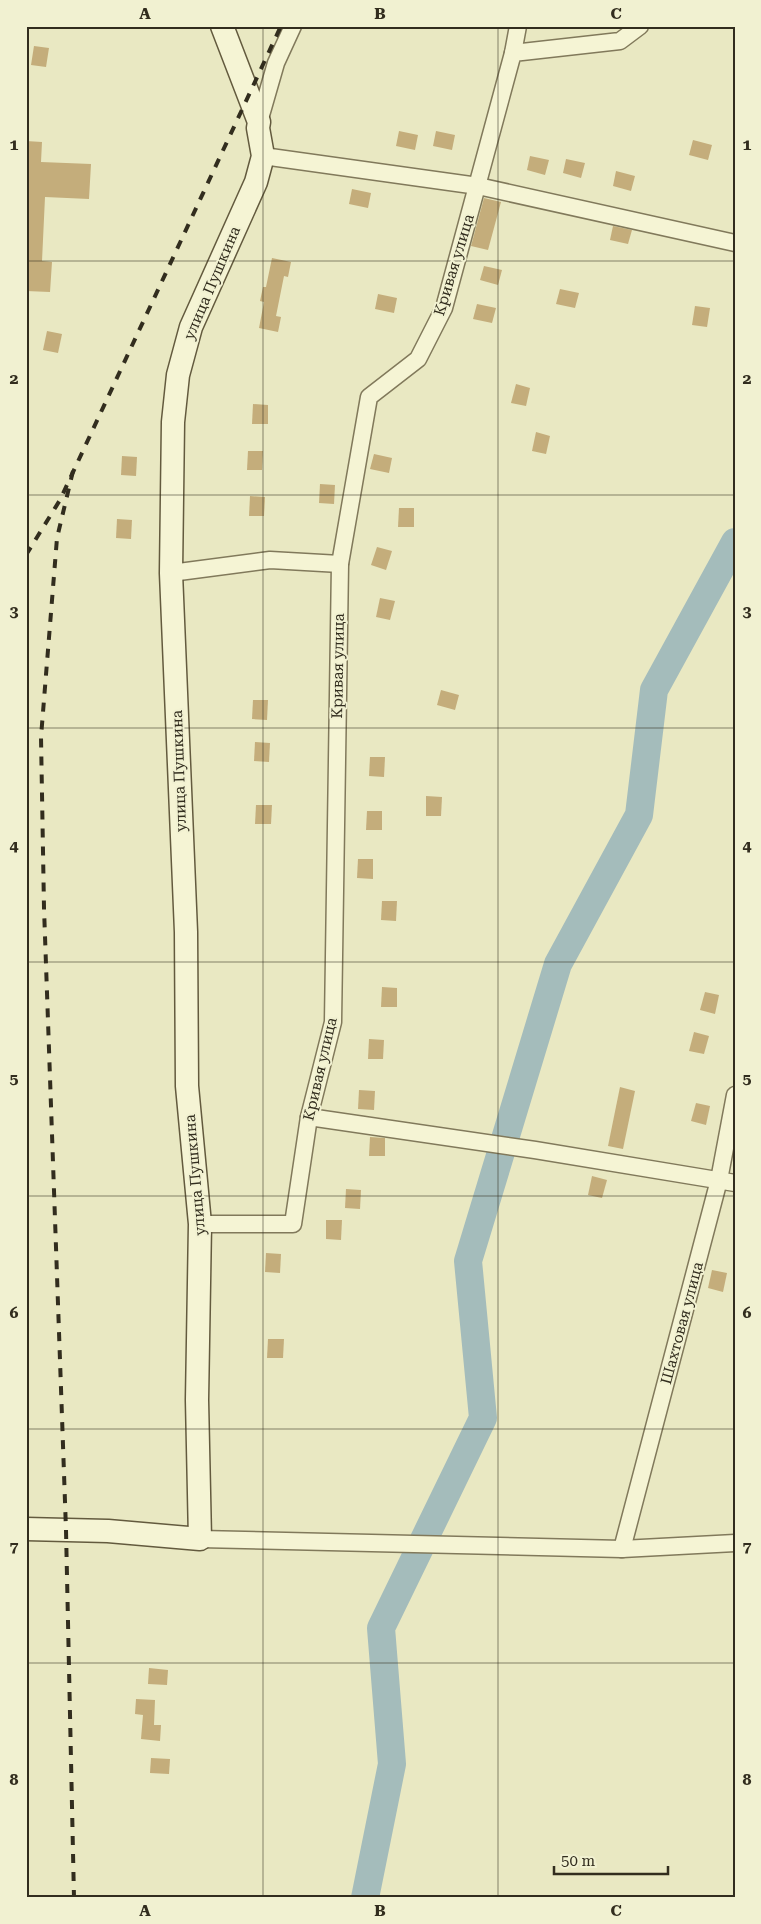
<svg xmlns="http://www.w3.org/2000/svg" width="761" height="1924" viewBox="0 0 761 1924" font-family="'Roboto Serif',serif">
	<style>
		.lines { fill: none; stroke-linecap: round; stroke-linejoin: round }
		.river { stroke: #a4bcbb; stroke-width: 28 }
		.building { fill: #c4ad7b }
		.minor-casing { stroke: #81795b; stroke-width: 19 }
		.secondary-casing { stroke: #635a3e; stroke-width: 25 }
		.minor { stroke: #f5f4d4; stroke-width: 16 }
		.secondary { stroke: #f5f4d4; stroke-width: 22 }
		.rail { stroke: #322d1e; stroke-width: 4; stroke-dasharray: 9 9; stroke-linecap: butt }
		.grid { fill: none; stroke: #322d1e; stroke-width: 1; stroke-opacity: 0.55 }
		.labels { text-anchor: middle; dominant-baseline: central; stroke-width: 4; stroke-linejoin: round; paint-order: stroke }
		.street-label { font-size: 15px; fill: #322d1e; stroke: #f1f1d1 }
		.neatline { fill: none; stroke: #322d1e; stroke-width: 2 }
		.grid-label { font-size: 16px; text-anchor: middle; font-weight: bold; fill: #322d1e }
	</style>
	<rect width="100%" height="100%" fill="#e9e8c2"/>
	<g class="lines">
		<polyline class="river" points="365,1898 392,1764 381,1628 483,1418 468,1261 558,964 639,815 654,690 735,542"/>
	</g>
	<g class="building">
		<polygon points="34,46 49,48 46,67 31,65"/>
		<polygon points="399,131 418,135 415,150 396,146"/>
		<polygon points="436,131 455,135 452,150 433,146"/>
		<polygon points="693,140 712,145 708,160 689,155"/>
		<polygon points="26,141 42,142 41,162 91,164 89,199 45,197 42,261 52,262 50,292 26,291"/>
		<polygon points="530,156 549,160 545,175 527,170"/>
		<polygon points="566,159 585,163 581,178 563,173"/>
		<polygon points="616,171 635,176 631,191 613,186"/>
		<polygon points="352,189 371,193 368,208 349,204"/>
		<polygon points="484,198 501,202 488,250 471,246"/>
		<polygon points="613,226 632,230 628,244 610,240"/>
		<polygon points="272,258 291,262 288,277 284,276 276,316 281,317 278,332 259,328 264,302 260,301 263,287 266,287"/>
		<polygon points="484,266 502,270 498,285 480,280"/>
		<polygon points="560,289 579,293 575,308 556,304"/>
		<polygon points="378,294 397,298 394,313 375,309"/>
		<polygon points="477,304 496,308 492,323 473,319"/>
		<polygon points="695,306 710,308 707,327 692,325"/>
		<polygon points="47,331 62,334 58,353 43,350"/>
		<polygon points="516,384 530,388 526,406 511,403"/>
		<polygon points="253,404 268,405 268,424 252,424"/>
		<polygon points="536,432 550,436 546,454 532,451"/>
		<polygon points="248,451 263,451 262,470 247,470"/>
		<polygon points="374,454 392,458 389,473 370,469"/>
		<polygon points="122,456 137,457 136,476 121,475"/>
		<polygon points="320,484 335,485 334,504 319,503"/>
		<polygon points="250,496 265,497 264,516 249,516"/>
		<polygon points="399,508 414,508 414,527 398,527"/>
		<polygon points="117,519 132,520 131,539 116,538"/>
		<polygon points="377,547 392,551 386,570 371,565"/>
		<polygon points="380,598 395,601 390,620 376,617"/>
		<polygon points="441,690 459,695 455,710 437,705"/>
		<polygon points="253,700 268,700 267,720 252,719"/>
		<polygon points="255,742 270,743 269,762 254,761"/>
		<polygon points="370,757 385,757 384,777 369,776"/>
		<polygon points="426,796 442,797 441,816 426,816"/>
		<polygon points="256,805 272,805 271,824 255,824"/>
		<polygon points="367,811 382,811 382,830 366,830"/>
		<polygon points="358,859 373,859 373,879 357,878"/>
		<polygon points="382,901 397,901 396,921 381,920"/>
		<polygon points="382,987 397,988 397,1007 381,1007"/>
		<polygon points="705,992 719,995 715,1014 700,1010"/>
		<polygon points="694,1032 709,1036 704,1054 689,1051"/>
		<polygon points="369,1039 384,1040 383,1059 368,1059"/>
		<polygon points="620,1087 635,1091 623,1149 608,1146"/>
		<polygon points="359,1090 375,1091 374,1110 358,1109"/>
		<polygon points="696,1103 710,1106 706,1125 691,1121"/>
		<polygon points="370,1137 385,1138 385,1156 369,1156"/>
		<polygon points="592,1176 607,1180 602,1198 588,1195"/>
		<polygon points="346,1189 361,1190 360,1209 345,1208"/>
		<polygon points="326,1220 342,1220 341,1240 326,1239"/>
		<polygon points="266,1253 281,1254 280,1273 265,1272"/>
		<polygon points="712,1270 727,1273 723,1292 708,1288"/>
		<polygon points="268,1339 284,1339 283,1358 267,1358"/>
		<polygon points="149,1668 168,1670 167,1685 148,1684"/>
		<polygon points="136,1699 155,1700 154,1725 161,1725 160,1741 141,1739 143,1715 135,1714"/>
		<polygon points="151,1758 170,1759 169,1774 150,1773"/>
	</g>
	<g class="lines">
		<g class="minor-casing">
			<g id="minor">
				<polyline points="513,53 518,26"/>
				<polyline points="259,122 276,63 293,26"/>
				<polyline points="263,156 478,186 735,243"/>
				<polyline points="171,573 270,560 340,564"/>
				<polyline points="309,1117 535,1150 735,1183"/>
				<polyline points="200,1224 293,1224 309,1117 333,1022 340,564 369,397 418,359 444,308 513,53 620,41 640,26"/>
				<polyline points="200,1539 622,1549 735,1543"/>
				<polyline points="622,1549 719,1180 735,1095"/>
			</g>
		</g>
		<g class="secondary-casing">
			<polyline id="secondary" points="26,1529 108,1531 200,1539 197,1400 200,1224 187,1086 186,932 171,573 173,422 178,375 191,327 256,182 263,156 258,128 259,122 222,26"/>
		</g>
		<use href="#minor" class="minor"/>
		<use href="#secondary" class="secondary"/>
		<g class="rail">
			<polyline points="73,471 57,538 41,737 44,908 66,1530 74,1898"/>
			<polyline points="26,555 60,500 281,26"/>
		</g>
	</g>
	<path class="grid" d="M263,26V1898M498,26V1898M26,261H735M26,495H735M26,728H735M26,962H735M26,1196H735M26,1429H735M26,1663H735"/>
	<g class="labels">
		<g class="street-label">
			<text transform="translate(454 265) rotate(-73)">Кривая улица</text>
			<text transform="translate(212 283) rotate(-67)">улица Пушкина</text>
			<text transform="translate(338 666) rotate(-89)">Кривая улица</text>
			<text transform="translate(179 771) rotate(-92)">улица Пушкина</text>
			<text transform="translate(320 1069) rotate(-77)">Кривая улица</text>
			<text transform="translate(195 1175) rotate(-95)">улица Пушкина</text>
			<text transform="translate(682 1323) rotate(-75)">Шахтовая улица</text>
		</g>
	</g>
	<rect width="761" height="1924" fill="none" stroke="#f1f1d1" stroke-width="55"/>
	<path d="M554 1866v8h114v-8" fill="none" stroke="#322d1e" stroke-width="2.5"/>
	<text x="561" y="1866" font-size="15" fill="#322d1e" stroke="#f1f1d1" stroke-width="4" paint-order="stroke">50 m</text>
	<rect x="28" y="28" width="706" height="1868" class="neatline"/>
	<g class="grid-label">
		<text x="145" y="19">A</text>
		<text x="380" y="19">B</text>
		<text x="616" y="19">C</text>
		<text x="14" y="150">1</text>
		<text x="747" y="150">1</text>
		<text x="14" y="384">2</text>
		<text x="747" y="384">2</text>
		<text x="14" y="617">3</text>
		<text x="747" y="617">3</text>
		<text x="14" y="851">4</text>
		<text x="747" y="851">4</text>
		<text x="14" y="1084">5</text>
		<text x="747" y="1084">5</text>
		<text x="14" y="1318">6</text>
		<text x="747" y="1318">6</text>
		<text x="14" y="1552">7</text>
		<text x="747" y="1552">7</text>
		<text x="14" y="1785">8</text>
		<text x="747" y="1785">8</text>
		<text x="145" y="1916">A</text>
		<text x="380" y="1916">B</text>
		<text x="616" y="1916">C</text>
	</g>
</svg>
